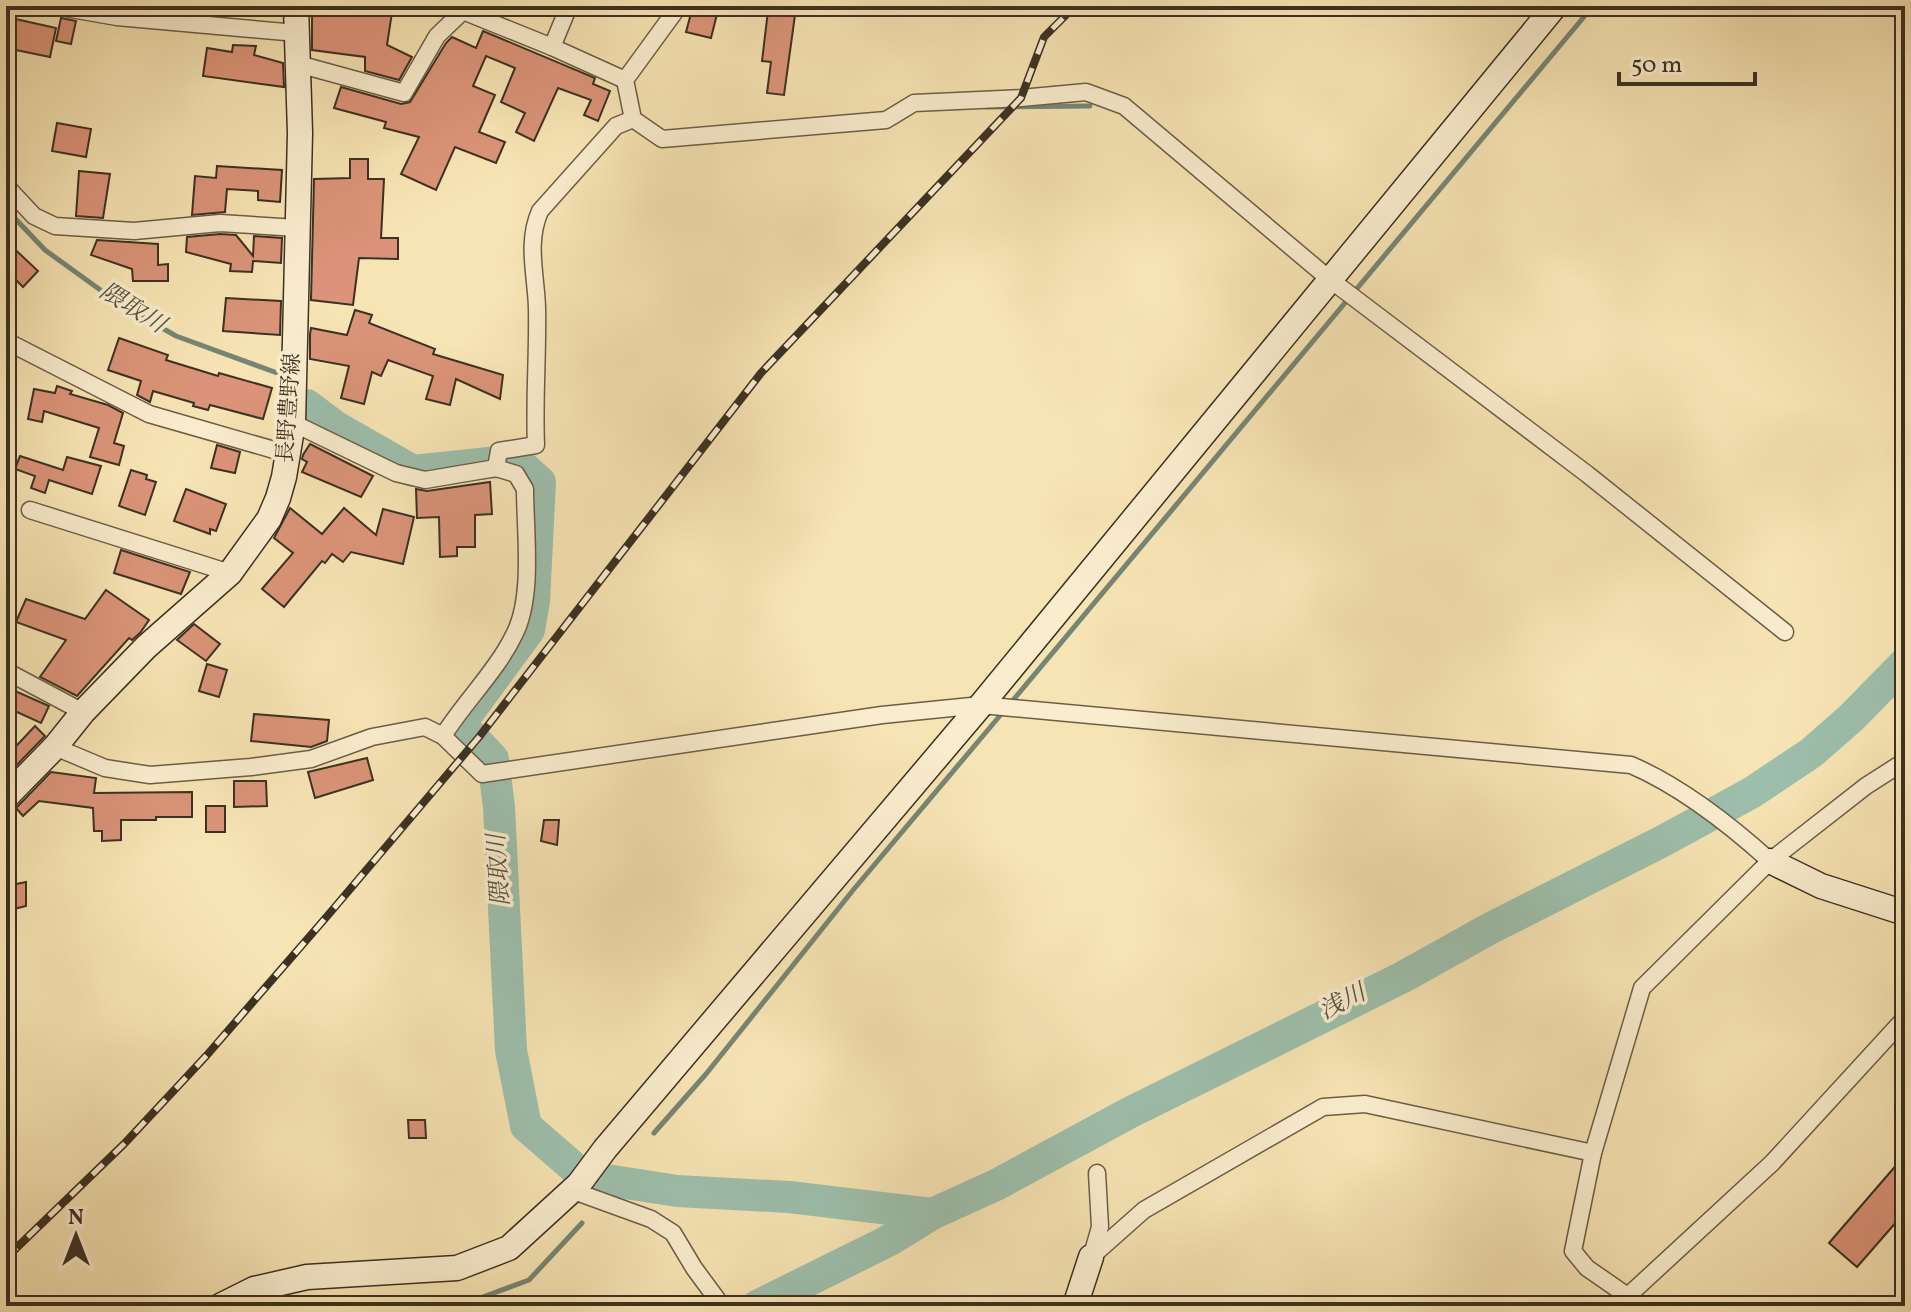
<svg xmlns="http://www.w3.org/2000/svg" width="1911" height="1312" viewBox="0 0 1911 1312" font-family="Vollkorn,'Noto Serif JP',serif">
	<style>
		.lines { fill: none; stroke-linecap: round; stroke-linejoin: round }
		.stream { stroke: #768675; stroke-width: 5 }
		.river { stroke: #9dbfac; stroke-width: 32 }
		.building { fill: #db9479; stroke: #3c3122; stroke-width: 2 }
		.street-casing { stroke: #6b5e46; stroke-width: 19 }
		.secondary-casing { stroke: #3c3122; stroke-width: 27 }
		.street { stroke: #faedce; stroke-width: 16 }
		.secondary { stroke: #faedce; stroke-width: 24 }
		.rail-casing { stroke: #3c3122; stroke-width: 8 }
		.rail { stroke: #faedce; stroke-width: 5; stroke-dasharray: 15; stroke-linecap: butt }
		.labels { text-anchor: middle; dominant-baseline: central; stroke-width: 7; stroke-linejoin: round; paint-order: stroke }
		.street-label { font-size: 22px; fill: #3c3122; stroke: #faedce }
		.water-label { font-size: 24px; font-style: italic; fill: #545444; stroke: #faedce }
	</style>
	<rect width="100%" height="100%" fill="#f7e4b4"/>
	<filter id="stains"><feTurbulence type="fractalNoise" baseFrequency=".0025" numOctaves="4"/><feColorMatrix values="0 0 0 0 .2 0 0 0 0 .09 0 0 0 0 .02 0 0 0 .5 -.17"/></filter>
	<radialGradient id="worn" r=".72"><stop offset=".6" stop-color="#630" stop-opacity="0"/><stop offset="1" stop-color="#630" stop-opacity=".3"/></radialGradient>
	<g class="lines">
		<g class="stream">
			<polyline points="986,107 1090,106"/>
			<polyline points="6,209 45,250 117,302 176,336 280,374"/>
			<polyline points="1009,705 1593,6"/>
			<polyline points="654,1133 706,1074 854,889 1003,712"/>
			<polyline points="306,1306 480,1298 529,1280 582,1223"/>
		</g>
		<g class="river">
			<polyline points="307,405 336,427 413,471 508,461 522,466 540,482 534,601 529,630 460,724 493,759 499,807 511,1050 526,1126 579,1172 600,1179 677,1191 789,1197 932,1214"/>
			<polyline points="757,1306 888,1241 932,1214 996,1185 1129,1113 1403,977 1489,929 1661,842 1751,793 1811,753 1851,718 1905,663"/>
		</g>
	</g>
	<g class="building">
		<polygon points="312,6 393,6 387,45 412,57 399,80 365,71 365,57 312,50"/>
		<polygon points="693,6 719,6 711,38 686,32"/>
		<polygon points="768,11 795,15 784,95 767,93 771,62 762,61"/>
		<polygon points="11,18 56,28 50,57 6,48"/>
		<polygon points="61,18 76,21 71,44 56,41"/>
		<polygon points="483,31 595,78 593,84 610,91 598,121 584,115 591,100 558,88 534,141 516,132 525,113 501,102 515,68 486,56 473,86 495,95 479,132 505,142 496,163 455,147 436,190 401,174 419,137 384,128 386,122 334,108 341,87 401,104 410,102 446,43 452,37 476,48"/>
		<polygon points="233,45 256,46 254,55 283,63 284,87 203,76 207,48 232,52"/>
		<polygon points="57,123 91,129 86,157 52,151"/>
		<polygon points="350,159 368,159 368,179 384,179 381,238 398,238 398,259 359,258 353,305 311,300 314,179 350,178"/>
		<polygon points="217,166 282,170 280,202 258,200 258,191 227,189 225,212 192,215 195,176 216,178"/>
		<polygon points="79,171 110,174 103,218 76,216"/>
		<polygon points="220,234 236,235 253,256 254,236 282,238 281,263 253,261 252,272 230,271 231,264 186,252 187,237"/>
		<polygon points="97,240 158,244 158,265 168,264 168,281 133,281 132,269 91,255"/>
		<polygon points="6,241 38,271 23,287 17,281 6,301"/>
		<polygon points="226,298 281,301 280,335 223,331"/>
		<polygon points="355,310 372,315 369,323 435,349 433,354 503,375 500,399 456,379 450,405 426,399 433,376 388,360 381,376 372,372 364,404 341,398 349,366 310,359 310,334 311,328 347,335"/>
		<polygon points="119,338 168,355 166,360 218,376 219,373 272,388 263,419 210,405 208,410 193,406 194,403 153,391 150,402 137,395 141,381 108,370"/>
		<polygon points="57,386 72,391 70,394 108,405 123,413 114,443 124,446 119,465 90,457 99,428 44,411 42,422 28,419 34,389 55,393"/>
		<polygon points="310,444 373,476 361,497 302,472 307,462 302,459 303,455"/>
		<polygon points="217,445 240,452 235,473 211,468"/>
		<polygon points="20,456 63,470 67,457 101,466 92,494 49,480 45,493 31,488 35,476 15,469"/>
		<polygon points="131,470 147,475 146,479 156,482 145,515 119,506"/>
		<polygon points="490,482 492,514 475,515 475,547 457,547 457,556 440,557 439,517 417,518 416,489 427,491"/>
		<polygon points="186,489 226,504 216,531 210,529 210,534 174,521"/>
		<polygon points="290,508 322,534 344,508 376,535 383,509 414,517 403,564 351,552 343,562 332,554 325,563 322,561 284,607 262,589 293,553 274,538"/>
		<polygon points="121,550 190,572 181,594 114,573"/>
		<polygon points="106,590 149,620 140,633 132,640 129,638 77,696 40,677 66,640 16,622 26,599 85,619"/>
		<polygon points="194,624 220,644 206,661 177,640"/>
		<polygon points="207,664 227,670 219,697 199,691"/>
		<polygon points="6,687 49,706 41,723 6,707"/>
		<polygon points="254,714 329,720 327,741 311,747 251,741"/>
		<polygon points="35,726 45,736 6,776 6,757"/>
		<polygon points="367,758 373,780 315,798 308,772"/>
		<polygon points="51,772 96,778 94,793 192,792 192,817 156,817 156,820 121,820 121,840 102,841 102,831 94,831 93,808 39,801 23,816 16,808"/>
		<polygon points="234,781 266,781 267,806 234,807"/>
		<rect x="206" y="806" width="19" height="26"/>
		<polygon points="544,820 559,820 557,845 541,841"/>
		<polygon points="26,882 26,906 6,911 6,886"/>
		<polygon points="408,1120 425,1120 426,1138 409,1138"/>
		<polygon points="1905,1155 1905,1212 1857,1267 1829,1243"/>
	</g>
	<g class="lines">
		<g class="street-casing">
			<g id="street">
				<polyline points="54,6 117,17 297,33"/>
				<polyline points="569,6 552,47 625,80"/>
				<polyline points="679,6 625,80 633,119 662,139 886,120 914,103 1021,98 1086,92 1124,106 1328,278 1587,474 1785,632"/>
				<polyline points="298,64 404,93 437,36 463,11 552,47"/>
				<polyline points="6,186 34,216 55,226 134,231 220,223 297,228"/>
				<polyline points="6,341 149,414 288,454"/>
				<polyline points="293,423 396,473 425,480 496,468"/>
				<polyline points="30,510 230,573"/>
				<polyline points="6,671 83,712"/>
				<path d="M443,736C465,701 496,672 514,635C534,597 525,532 525,489L516,474L496,468L499,451L536,445C534,399 538,354 537,308C536,274 526,243 540,211L616,126L633,119"/>
				<path d="M55,747L105,768L150,775L251,767L311,759L372,737L425,727L443,736L482,774L882,715L981,705L1631,765C1682,787 1729,824 1770,861"/>
				<polyline points="571,1190 651,1219 673,1233 694,1268 722,1306"/>
				<polyline points="1092,1255 1100,1227 1097,1173"/>
				<polyline points="1091,1257 1144,1210 1323,1107 1365,1104 1593,1153"/>
				<polyline points="1626,1295 1587,1268 1573,1251 1593,1153 1642,988 1770,861 1866,786 1905,761"/>
				<polyline points="1617,1306 1772,1163 1905,1018"/>
			</g>
		</g>
		<g class="secondary-casing">
			<g id="secondary">
				<polyline points="6,797 55,747 83,712 146,647 230,573 269,519 278,498 284,477 293,423 300,133 296,6"/>
				<polyline points="1770,861 1821,886 1905,913"/>
				<polyline points="220,1306 254,1289 307,1277 457,1268 509,1248 579,1184 605,1149 981,705 1555,6"/>
				<polyline points="1075,1306 1091,1257"/>
			</g>
		</g>
		<use href="#street" class="street"/>
		<use href="#secondary" class="secondary"/>
		<g class="rail-casing">
			<polyline id="rail" points="6,1258 124,1144 207,1055 329,914 479,737 761,373 1021,98 1044,37 1075,6"/>
		</g>
		<use href="#rail" class="rail"/>
	</g>
	<g class="labels">
		<g class="street-label">
			<text transform="translate(290 408) rotate(-86)">長野豊野線</text>
		</g>
		<g class="water-label">
			<text transform="translate(132 309) rotate(32)">隈取川</text>
			<text transform="translate(500 870) rotate(-94)">隈取川</text>
			<text transform="translate(1343 1003) rotate(-27)">浅川</text>
		</g>
	</g>
	<rect width="1911" height="1312" fill="none" stroke="#f7e4b4" stroke-width="32"/>
	<rect x="8" y="8" width="1895" height="1296" fill="none" stroke="#3c3122" stroke-width="4"/>
	<rect x="16" y="16" width="1879" height="1280" fill="none" stroke="#3c3122" stroke-width="2"/>
	<g transform="translate(76 1236)" stroke="#faedce" stroke-width="6" paint-order="stroke">
	<path d="M0-6L14 30L0 20L-14 30Z" fill="#3c3122"/>
	<text y="-12" font-size="22" font-weight="bold" text-anchor="middle" fill="#3c3122">N</text>
	</g>
	<path d="M1619 72v12h136v-12" fill="none" stroke="#3c3122" stroke-width="4"/>
	<text x="1631" y="72" font-size="24" fill="#3c3122" stroke="#faedce" stroke-width="6" paint-order="stroke">50 m</text>
	<rect width="100%" height="100%" filter="url(#stains)"/>
	<rect width="100%" height="100%" fill="url(#worn)"/>
</svg>
